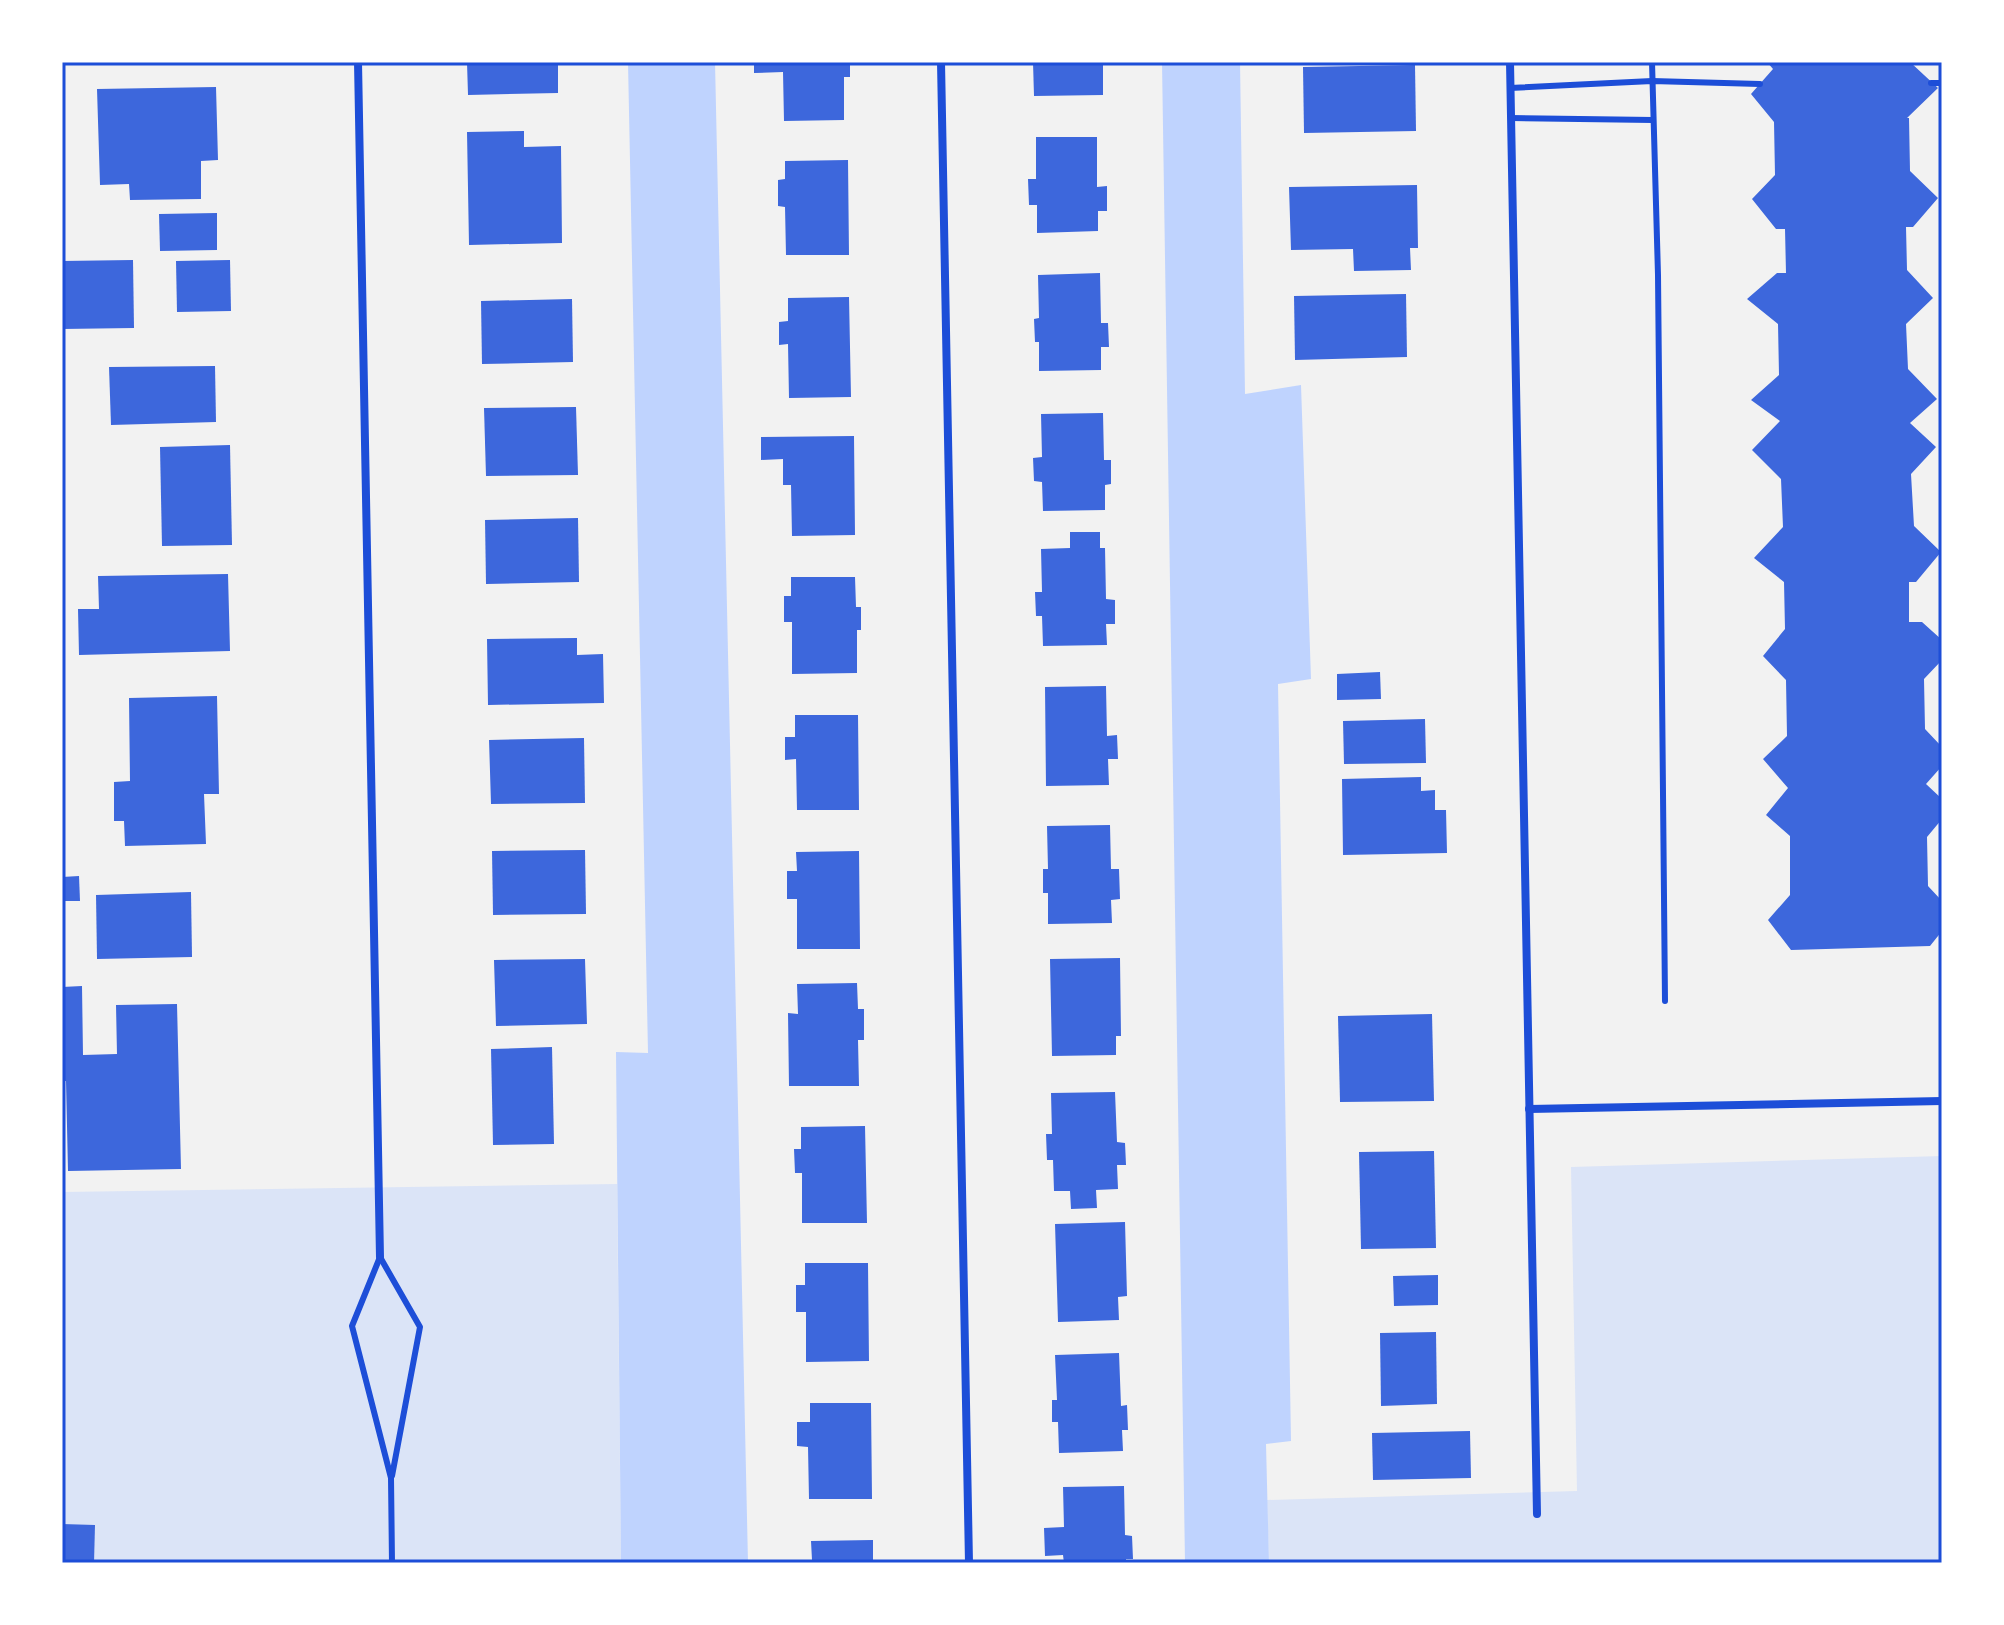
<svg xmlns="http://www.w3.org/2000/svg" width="2004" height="1625" viewBox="0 0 2004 1625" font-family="'Noto Serif',serif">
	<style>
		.green { fill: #dbe4f7 }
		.water { fill: #bfd3fe }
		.building { fill: #3d67dc }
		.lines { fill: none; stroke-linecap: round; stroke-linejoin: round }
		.service { stroke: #1d4ed8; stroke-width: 6 }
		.minor { stroke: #1d4ed8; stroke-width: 8 }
		.neatline { fill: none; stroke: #1d4ed8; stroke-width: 3 }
	</style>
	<rect width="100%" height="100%" fill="#f2f2f2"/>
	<g class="green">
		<polygon points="1942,1156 1942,1563 1269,1563 1267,1500 1577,1491 1571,1167"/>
		<polygon points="617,1184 621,1563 62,1563 62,1192"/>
	</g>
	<g class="water">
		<polygon points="628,62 715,62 748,1563 621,1563 616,1052 648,1053"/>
		<polygon points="1162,62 1240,62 1245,394 1301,385 1311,679 1278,684 1291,1441 1266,1444 1269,1563 1185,1563"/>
	</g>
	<g class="building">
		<polygon points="467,62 558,62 558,93 468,95"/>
		<polygon points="754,62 850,62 850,77 844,77 844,120 784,121 783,72 754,73"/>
		<polygon points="1033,62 1103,62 1103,95 1034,96"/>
		<polygon points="1767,62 1910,62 1938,88 1907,118 1909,118 1910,171 1938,198 1913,227 1906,227 1907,270 1933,298 1906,324 1908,369 1937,399 1910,423 1936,447 1911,474 1914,526 1941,552 1916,582 1909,582 1909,622 1922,622 1942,640 1942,660 1924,679 1925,729 1942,747 1942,766 1926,784 1942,799 1942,819 1927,837 1928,886 1942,901 1942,931 1930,946 1791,950 1768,920 1790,895 1790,836 1766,815 1788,788 1763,759 1787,736 1786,680 1763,656 1785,629 1784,582 1754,558 1783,527 1781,479 1752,450 1780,421 1751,400 1779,375 1778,324 1747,299 1777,273 1786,273 1785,229 1776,229 1752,199 1775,175 1774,122 1751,94 1773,69"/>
		<polygon points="1415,65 1416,131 1304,133 1303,67"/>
		<polygon points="216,87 218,160 201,161 201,199 130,200 129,184 100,185 97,89"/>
		<polygon points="524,131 524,147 561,146 562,243 469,245 467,132"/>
		<polygon points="1036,137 1097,137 1097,187 1107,186 1107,211 1098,211 1098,231 1037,233 1037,205 1029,205 1028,179 1036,179"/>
		<polygon points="848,160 849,255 786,255 785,207 778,206 778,180 785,179 785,161"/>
		<polygon points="1417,185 1418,248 1410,248 1411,270 1354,271 1353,249 1291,250 1289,187"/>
		<polygon points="217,213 217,250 160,251 159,214"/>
		<polygon points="133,260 134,328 62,329 62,261"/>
		<polygon points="230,260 231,311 177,312 176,261"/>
		<polygon points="1100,273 1101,323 1108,323 1109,347 1101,347 1101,370 1039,371 1039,342 1035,342 1034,319 1039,318 1038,275"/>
		<polygon points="1406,294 1407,357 1295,360 1294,296"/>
		<polygon points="849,297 851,397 789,398 788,344 779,345 779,322 788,321 788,298"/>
		<polygon points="572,299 573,362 482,364 481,301"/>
		<polygon points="215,366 216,422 111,425 109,367"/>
		<polygon points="576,407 578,475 486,476 484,408"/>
		<polygon points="1103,413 1104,460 1111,460 1111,484 1105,485 1105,510 1043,511 1042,482 1034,481 1033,458 1042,457 1041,414"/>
		<polygon points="854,436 855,535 792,536 791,485 783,485 783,459 761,460 761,437"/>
		<polygon points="230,445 232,545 162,546 160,447"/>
		<polygon points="578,518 579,582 486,584 485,520"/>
		<polygon points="1070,532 1100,532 1100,548 1105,548 1106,599 1115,600 1115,624 1106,624 1107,645 1043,646 1042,616 1036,616 1035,592 1042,592 1041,549 1070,548"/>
		<polygon points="228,574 230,651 79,655 78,609 99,609 98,576"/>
		<polygon points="791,577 855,577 856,607 861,607 861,630 857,630 857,673 792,674 792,622 784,622 784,596 791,596"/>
		<polygon points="577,638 577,655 603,654 604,703 488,705 487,639"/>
		<polygon points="1380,672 1381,699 1337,700 1337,674"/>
		<polygon points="1106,686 1107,736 1117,735 1118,759 1108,759 1109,785 1046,786 1045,687"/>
		<polygon points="217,696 219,794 204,794 206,844 125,846 124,821 114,821 114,782 130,781 129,698"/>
		<polygon points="795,715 858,715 859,810 797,810 796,759 785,760 785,737 795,737"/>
		<polygon points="1425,719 1426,763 1344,764 1343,721"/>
		<polygon points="584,738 585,803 491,804 489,740"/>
		<polygon points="1421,777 1421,791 1435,790 1435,810 1446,810 1447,853 1343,855 1342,779"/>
		<polygon points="1110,825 1111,869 1119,869 1120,899 1111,900 1112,923 1048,924 1048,893 1043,893 1043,869 1048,869 1047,826"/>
		<polygon points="585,850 586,914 493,915 492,851"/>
		<polygon points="859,851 860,949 797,949 797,899 787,899 787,871 797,871 796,852"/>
		<polygon points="79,876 80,901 62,901 62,877"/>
		<polygon points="191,892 192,957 97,959 96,895"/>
		<polygon points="1120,958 1121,1036 1116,1036 1116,1055 1052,1056 1050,959"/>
		<polygon points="585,959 587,1024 496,1026 494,960"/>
		<polygon points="857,983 858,1009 864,1009 864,1040 858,1040 859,1086 789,1086 788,1013 798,1014 797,984"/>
		<polygon points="82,986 83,1055 117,1054 116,1005 177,1004 181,1169 68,1171 66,1081 62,1081 62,987"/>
		<polygon points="1432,1014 1434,1101 1340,1102 1338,1016"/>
		<polygon points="552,1047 554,1144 493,1145 491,1049"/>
		<polygon points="1115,1092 1117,1142 1125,1143 1126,1165 1117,1165 1118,1189 1096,1190 1097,1208 1071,1209 1070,1191 1054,1191 1053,1160 1047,1160 1046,1134 1052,1134 1051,1093"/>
		<polygon points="865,1126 867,1223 802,1223 802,1173 795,1173 794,1149 801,1149 801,1127"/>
		<polygon points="1434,1151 1436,1248 1361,1249 1359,1152"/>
		<polygon points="1125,1222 1127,1296 1118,1297 1119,1320 1058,1322 1055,1224"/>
		<polygon points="805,1263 868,1263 869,1361 806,1362 806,1312 796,1312 796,1285 805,1285"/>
		<polygon points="1438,1275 1438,1305 1394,1306 1393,1276"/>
		<polygon points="1436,1332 1437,1404 1381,1406 1380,1333"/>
		<polygon points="1119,1353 1121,1406 1127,1405 1128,1430 1122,1430 1123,1451 1059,1453 1058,1422 1052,1422 1052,1400 1057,1400 1055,1355"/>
		<polygon points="810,1403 871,1403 872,1499 809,1499 808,1447 797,1446 797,1422 810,1422"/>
		<polygon points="1470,1431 1471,1478 1373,1480 1372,1433"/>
		<polygon points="1124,1486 1125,1535 1132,1536 1133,1559 1126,1559 1126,1563 1064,1563 1063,1555 1045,1556 1044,1528 1064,1527 1063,1487"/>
		<polygon points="62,1524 95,1525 94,1563 62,1563"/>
		<polygon points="873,1540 873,1563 804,1563 804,1560 812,1560 811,1541"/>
	</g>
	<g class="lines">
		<g class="service">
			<polyline points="1652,62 1658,275 1665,1001"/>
			<polyline points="1931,83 1942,83"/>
			<polyline points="1510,88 1652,81 1760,84"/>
			<polyline points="1511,118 1653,120"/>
			<polyline points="380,1257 352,1326 391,1478 392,1563"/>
			<polyline points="380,1257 420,1327 392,1476"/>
		</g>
		<g class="minor">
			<polyline points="358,62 380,1257"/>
			<polyline points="941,62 969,1563"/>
			<polyline points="1510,62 1537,1514"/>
			<polyline points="1529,1109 1942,1101"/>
		</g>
	</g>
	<rect width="2004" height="1625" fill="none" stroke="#ffffff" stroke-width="128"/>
	<rect x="64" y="64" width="1876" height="1497" class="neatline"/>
</svg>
